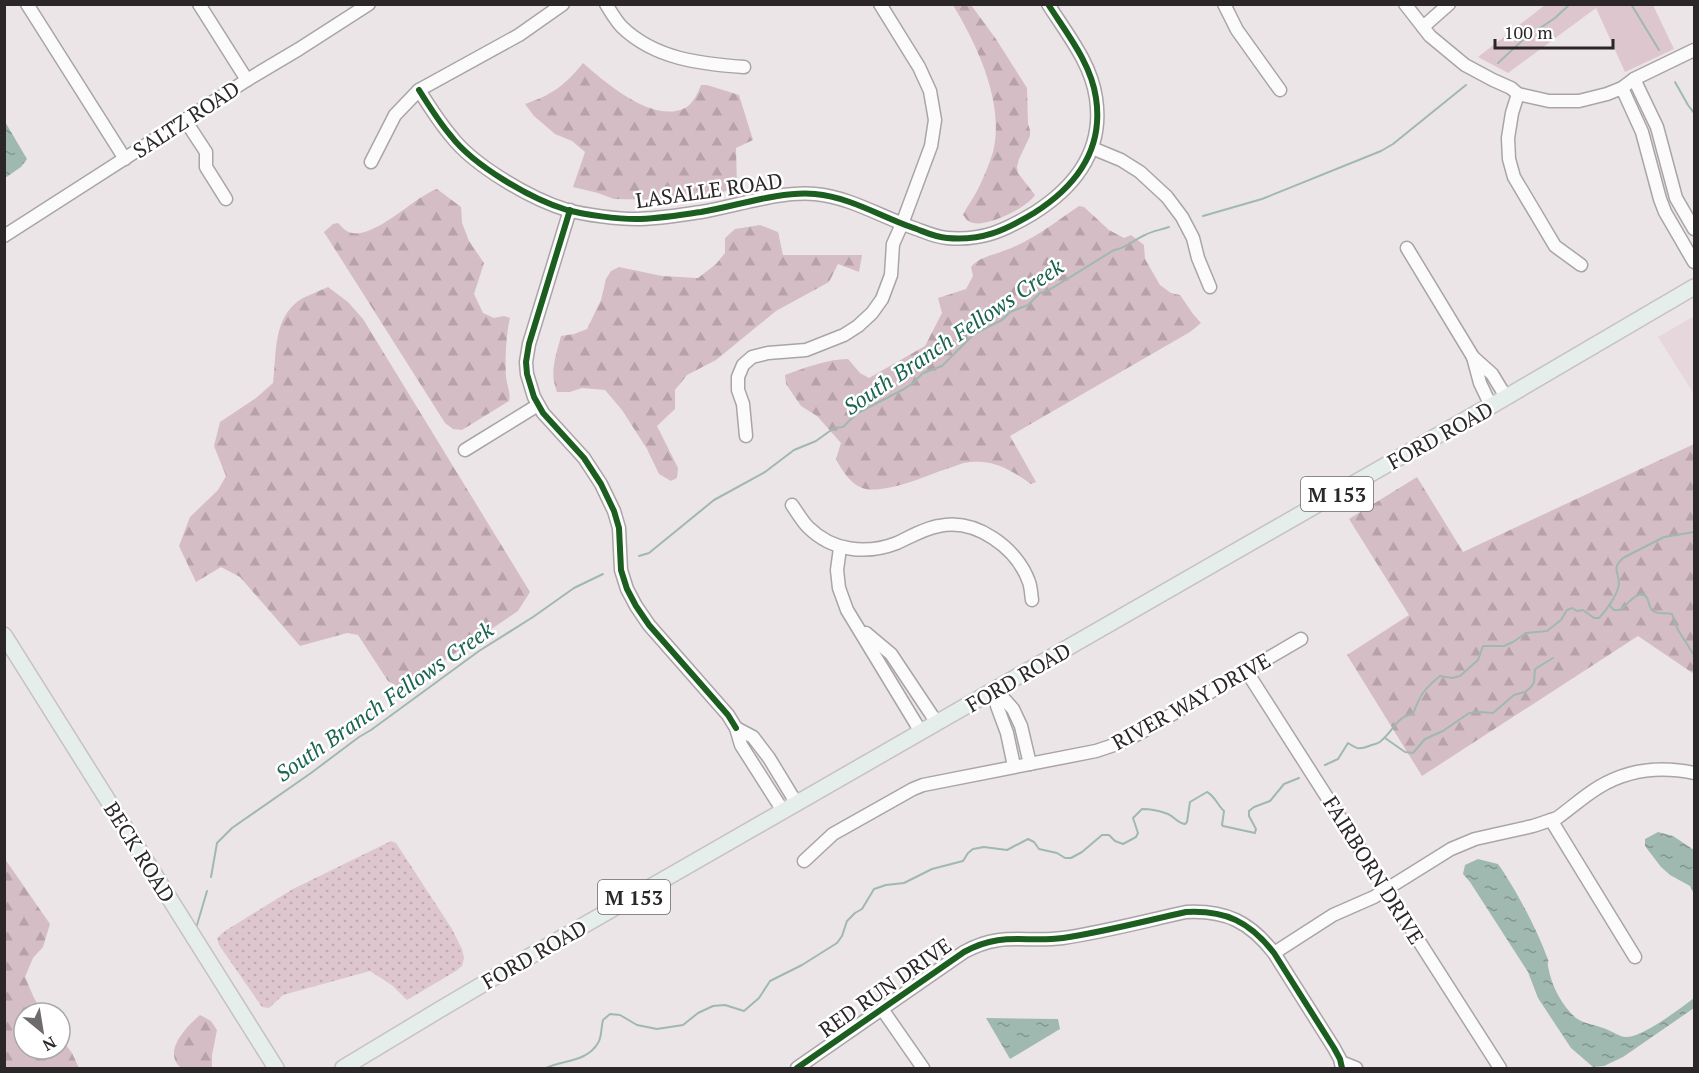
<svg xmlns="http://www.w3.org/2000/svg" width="1699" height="1073" viewBox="0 0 1699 1073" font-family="'PT Serif',serif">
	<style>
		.built { fill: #e6d7dc }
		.grass { fill: url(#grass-dots) }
		.forest { fill: url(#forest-firs) }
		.green { fill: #dec6ce }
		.water { fill: url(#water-ripples) }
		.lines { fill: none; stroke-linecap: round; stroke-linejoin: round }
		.stream { stroke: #9fb9b0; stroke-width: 2 }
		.minor-casing { stroke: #a9a5a6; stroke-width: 15 }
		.major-casing { stroke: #c5c2c3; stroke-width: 18 }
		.minor { stroke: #fcfbfb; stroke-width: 12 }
		.major { stroke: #e6eeec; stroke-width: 15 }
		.cycleway-casing { stroke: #fff; stroke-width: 10 }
		.cycleway { stroke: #1b5e20; stroke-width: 6 }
		.labels { text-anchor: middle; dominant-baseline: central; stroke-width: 5; stroke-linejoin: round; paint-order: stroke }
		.shield { fill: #fff; stroke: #6b6868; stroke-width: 1.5 }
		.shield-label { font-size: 20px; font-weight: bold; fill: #2b2728 }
		.street-label { font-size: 21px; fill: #2b2728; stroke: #fff }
		.water-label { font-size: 22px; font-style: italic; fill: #19634f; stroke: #fff }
	</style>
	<defs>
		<pattern id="grass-dots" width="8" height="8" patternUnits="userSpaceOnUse" patternTransform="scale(1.5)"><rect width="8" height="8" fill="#dec6ce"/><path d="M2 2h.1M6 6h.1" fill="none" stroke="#bfaab1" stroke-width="1.8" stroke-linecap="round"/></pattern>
		<pattern id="forest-firs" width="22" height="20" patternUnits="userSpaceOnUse" patternTransform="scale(1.5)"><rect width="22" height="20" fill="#d5bdc5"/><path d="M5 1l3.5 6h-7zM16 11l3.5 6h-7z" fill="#b7a2a9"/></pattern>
		<pattern id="water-ripples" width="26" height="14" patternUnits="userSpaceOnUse" patternTransform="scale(1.5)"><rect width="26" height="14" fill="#9fb9b0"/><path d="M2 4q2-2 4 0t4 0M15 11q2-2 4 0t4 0" fill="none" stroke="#82968f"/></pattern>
	</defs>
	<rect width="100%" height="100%" fill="#ece5e7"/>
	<polygon class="built" points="1694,316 1694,394 1658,337"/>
	<polygon class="grass" points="391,841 396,843 452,929 462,949 464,958 462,966 456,971 407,1000 393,986 370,971 283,995 269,1008 262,1007 219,945 217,938 225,931 293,889"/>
	<g class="forest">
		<path d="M953,5H971L996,39L1027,88L1028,124L1030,130V136L1019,159L1017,167L1018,173L1035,195C1027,208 984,229 970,222C966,220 966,218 963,215C967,206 973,199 977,191C983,179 989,165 993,152C1005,103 977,45 953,5Z"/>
		<path d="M583,63C606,83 653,124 685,108C693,104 698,93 701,85H707L739,95L753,140L736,148L737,187L723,192L666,200L614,199L598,193L573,187L585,152L572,141L555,134L534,116L525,104C552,95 565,85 583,63Z"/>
		<path d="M437,189L461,207L462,223L469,241L484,263L474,294L483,313L494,318L504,316L510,318C506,334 505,361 506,377C507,386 511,393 509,401L462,430L453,429L445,423L324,232L333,224L338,223C341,226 345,231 349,232C372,242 415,196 437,189Z"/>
		<path d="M1079,206L1084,207L1109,230L1124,238L1131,235L1144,245L1145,259L1160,285L1171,293L1180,295L1193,314L1201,323L1190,332L1010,436L1036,482L1031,484C1012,471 996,460 971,462C964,462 956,466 949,468C928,475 880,497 860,487C850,483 841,469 836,459L841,443L817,416L801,406L786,384L785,375C805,368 827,359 848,359L860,373L869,378L925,346L942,313L938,298L966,289L973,276L971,267C979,257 991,256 1003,251C1031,242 1055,222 1079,206Z"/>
		<path d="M760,225L778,232L783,255H862L859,272L838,264L829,282L776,311L716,360L687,375L675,390V409L657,426L678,468L677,478L671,481L659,474L647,449L622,410L605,390L582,388L570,392H557C549,372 556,356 561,336L574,334L587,329L601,300L606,279L611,271L619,267L662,276L698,278L716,264L725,253V238L735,229Z"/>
		<path d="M328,287L348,302L363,319L530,592L518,611L402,689L388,681L358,635L347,633L300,646L240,577L221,567L196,582L179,546L190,517L218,490L226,476L214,446L220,422L256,398L273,383C277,353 272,316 303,298C311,294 320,291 328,287Z"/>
		<polygon points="1694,444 1694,674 1638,636 1422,776 1347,655 1409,615 1349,519 1417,477 1463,552"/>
		<polygon points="5,859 50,924 43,947 33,958 25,977 34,998 43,1013 24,1013 24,1049 60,1049 60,1037 72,1053 79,1068 5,1068"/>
		<path d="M200,1015L211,1021L217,1030L212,1055V1068H181C162,1052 186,1027 200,1015Z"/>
	</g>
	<polygon class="green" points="1545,5 1653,5 1674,49 1625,72 1596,8 1508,73 1478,57"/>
	<g class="water">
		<polygon points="4,120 27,159 21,167 5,178"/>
		<polygon points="1658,832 1673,836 1694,850 1694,894 1690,886 1670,875 1661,867 1645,846 1645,839"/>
		<path d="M1478,859L1498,864C1515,888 1537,929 1547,957C1550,965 1547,958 1548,966C1551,985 1562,1006 1576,1018C1584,1024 1597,1025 1606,1029C1618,1034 1622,1040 1636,1035C1656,1027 1678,1010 1694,998V1008L1623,1057L1604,1066L1593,1067L1571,1048L1538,998L1528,972L1470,882L1463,874L1465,865Z"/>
		<polygon points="986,1018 1058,1019 1060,1029 1010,1059"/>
	</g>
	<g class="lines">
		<g class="stream">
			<polyline points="1631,4 1659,50"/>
			<polyline points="1498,63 1524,39 1555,18 1570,4"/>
			<polyline points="1675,82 1688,105 1694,113"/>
			<polyline points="1203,216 1262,199 1381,151 1393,144 1466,85"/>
			<path d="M639,556L649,553L714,500L765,472L794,450L816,441L834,428L843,427L856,414L904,389L913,383L923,373L942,366L974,334L1002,320L1010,312L1028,305L1040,293L1047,291L1059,284L1114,250C1125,249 1135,239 1145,235C1152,231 1161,230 1169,227"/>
			<path d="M1609,605L1614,610H1620C1625,607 1640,586 1647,598C1650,603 1648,607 1653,611C1658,615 1666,612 1672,614L1678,630L1694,655"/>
			<polyline points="1385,738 1405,752 1413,753 1425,739 1443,731 1469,713 1479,712 1493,713 1514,695 1525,692 1531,687 1534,682 1535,669 1553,658"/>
			<path d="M1325,765L1338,759L1348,743C1357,749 1359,750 1369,746C1374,744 1379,744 1382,740C1394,730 1397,716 1413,714C1420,695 1424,689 1440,676L1452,678L1460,676L1478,660L1483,646H1504L1513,642L1526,633L1547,631L1561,620L1567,610L1572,608L1577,611L1583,610L1594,618H1599C1606,611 1618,594 1619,584C1619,571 1611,569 1623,558L1664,537L1694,532"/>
			<polyline points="211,877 217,843 232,828 311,773 359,737 371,730 479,651 533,617 574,588 603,574"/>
			<polyline points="197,925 207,891"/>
			<path d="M546,1068C563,1060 587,1062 598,1043C602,1037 601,1027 603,1020L610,1014L620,1015L637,1025L657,1029L683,1025L698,1013L713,1006L725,1005L744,1011L759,998L770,981L802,965L837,943L842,936L847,921L855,913L862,909L874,889L886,885L904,883L932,869L963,861L968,853L973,849L984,847L1007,850L1028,839L1034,842L1039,849L1057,853L1065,858H1071L1082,852L1102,835H1109L1115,841L1123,844L1136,837L1138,833L1133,818L1142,809C1150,809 1160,811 1168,814C1175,817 1177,823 1185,824L1187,822L1190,802L1207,792C1215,796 1218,806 1224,811L1222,825L1223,826L1255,833L1256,829L1249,816V811L1254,807L1270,801L1284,784L1299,778"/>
		</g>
		<g class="minor-casing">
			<g id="minor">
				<polyline points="27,4 125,159"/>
				<polyline points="199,4 247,80"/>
				<path d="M606,4C611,12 616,21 622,27C655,59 701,64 744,67"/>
				<polyline points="1224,4 1237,30 1280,90"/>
				<polyline points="1405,4 1430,36 1465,65 1493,80 1511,88 1518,94 1549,101 1579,101 1607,94 1622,88 1634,79 1694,50"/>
				<polyline points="1423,27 1449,4"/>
				<polyline points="1634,79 1657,127 1676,198 1694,229"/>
				<polyline points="1622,88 1642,132 1660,199 1665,212 1694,262"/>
				<path d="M419,90C429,106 439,122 451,136C474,166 531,199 567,210C586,215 617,219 636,219C657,219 680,215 701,212C737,206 778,191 815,194C849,197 880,216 911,227C923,231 934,237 947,238C982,241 1004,231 1034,213C1075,187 1104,151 1096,98C1091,63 1067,34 1048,4"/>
				<polyline points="1518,94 1512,113 1508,138 1509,159 1514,177 1555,246 1581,265"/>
				<polyline points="185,120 206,152 206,167 226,199"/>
				<polyline points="1092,148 1121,160 1140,172 1167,197 1182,217 1193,238 1198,258 1210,287"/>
				<polyline points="371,162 395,115 419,90 519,35 563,4"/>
				<polyline points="570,210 529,344 526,362 527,374 534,397 543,413 584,458 601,484 614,511 619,528 621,570 627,589 636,606 649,625 728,715 736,728"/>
				<polyline points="4,236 247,80 299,49 369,4"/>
				<polyline points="1407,248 1473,357"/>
				<polyline points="1491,406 1480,383 1473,357 1492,374 1506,397"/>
				<polyline points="746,436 743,404 738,390 738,377 743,365 752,357 768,353 806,350 844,335 858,326 872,313 882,299 891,275 893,244 902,224 931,146 935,120 930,91 919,67 880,4"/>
				<polyline points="465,450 538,405"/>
				<path d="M792,505C797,512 802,521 808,527C832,551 866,555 897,543C910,537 925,528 939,526C976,518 1017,548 1029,582C1031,587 1031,594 1032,600"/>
				<polyline points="840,548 837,570 839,588 847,610 921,732"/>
				<polyline points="866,633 891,654 937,723"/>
				<polyline points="1247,672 1500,1068"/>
				<polyline points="996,690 1013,709 1021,726 1030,764"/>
				<polyline points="996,690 997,706 1007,733 1014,766"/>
				<polyline points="783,811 741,745 736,728 753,737 769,758 797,804"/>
				<polyline points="1551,820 1635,957"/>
				<polyline points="804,861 833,834 913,789 923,785 1096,751 1120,743 1140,733 1301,639"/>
				<path d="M1274,953L1333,915L1374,897L1451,849L1475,839L1533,826L1557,818C1571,808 1584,796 1599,787C1629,769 1661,766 1694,773"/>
				<polyline points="882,1009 923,1068"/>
				<polyline points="1341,1062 1356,1068"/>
				<path d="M797,1068L964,952C1002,931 1025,943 1063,938C1104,932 1145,921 1186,912C1226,910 1250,922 1274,953L1334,1048L1340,1059L1342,1068"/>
			</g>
		</g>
		<g class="major-casing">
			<g id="major">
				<polyline points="4,635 276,1068"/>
				<polyline points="343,1068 439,1010 539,951 1482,410 1491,406 1694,287"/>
			</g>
		</g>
		<use href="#minor" class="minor"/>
		<use href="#major" class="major"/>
		<g class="cycleway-casing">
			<g id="cycleway">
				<path d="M419,90C429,106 439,122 451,136C474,166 531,199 567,210C586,215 617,219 636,219C657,219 680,215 701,212C737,206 778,191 815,194C849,197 880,216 911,227C923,231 934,237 947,238C982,241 1004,231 1034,213C1075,187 1104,151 1096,98C1091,63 1067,34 1048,4"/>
				<polyline points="570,210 529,344 526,362 527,374 534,397 543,413 584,458 601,484 614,511 619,528 621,570 627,589 636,606 649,625 728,715 736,728"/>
				<path d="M797,1068L964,952C1002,931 1025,943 1063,938C1104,932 1145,921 1186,912C1226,910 1250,922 1274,953L1334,1048L1340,1059L1342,1068"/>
			</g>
		</g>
		<use href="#cycleway" class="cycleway"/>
	</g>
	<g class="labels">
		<g class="shield">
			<rect x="1301" y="477" width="72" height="34" rx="4.5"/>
			<rect x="598" y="880" width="72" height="34" rx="4.5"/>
		</g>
		<g class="shield-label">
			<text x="1337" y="494">M 153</text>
			<text x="634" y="897">M 153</text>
		</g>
		<g class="street-label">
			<text transform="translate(186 119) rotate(-33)">SALTZ ROAD</text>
			<text transform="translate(709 190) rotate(-8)">LASALLE ROAD</text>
			<text transform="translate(1440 435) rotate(-29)">FORD ROAD</text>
			<text transform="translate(1018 677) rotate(-30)">FORD ROAD</text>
			<text transform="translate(1191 701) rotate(-29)">RIVER WAY DRIVE</text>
			<text transform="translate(140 852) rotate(58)">BECK ROAD</text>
			<text transform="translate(1374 870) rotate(58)">FAIRBORN DRIVE</text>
			<text transform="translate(534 954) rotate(-30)">FORD ROAD</text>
			<text transform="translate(885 987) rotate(-35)">RED RUN DRIVE</text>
		</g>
		<g class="water-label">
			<text transform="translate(953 336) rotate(-34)">South Branch Fellows Creek</text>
			<text transform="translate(384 701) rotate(-35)">South Branch Fellows Creek</text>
		</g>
	</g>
	<rect width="1699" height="1073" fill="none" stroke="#2b2728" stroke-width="12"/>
	<g transform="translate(42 1031) rotate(150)"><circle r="28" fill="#ffffff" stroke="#aaa9a9" stroke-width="1.5"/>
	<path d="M0-4.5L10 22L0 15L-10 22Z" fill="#6f6a6b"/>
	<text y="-9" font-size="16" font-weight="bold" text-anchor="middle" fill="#2b2728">N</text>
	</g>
	<path d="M1495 39v9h118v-9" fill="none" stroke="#2b2728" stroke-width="3"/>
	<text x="1504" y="39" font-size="18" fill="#2b2728" stroke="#ffffff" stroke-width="4.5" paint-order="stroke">100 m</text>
</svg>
